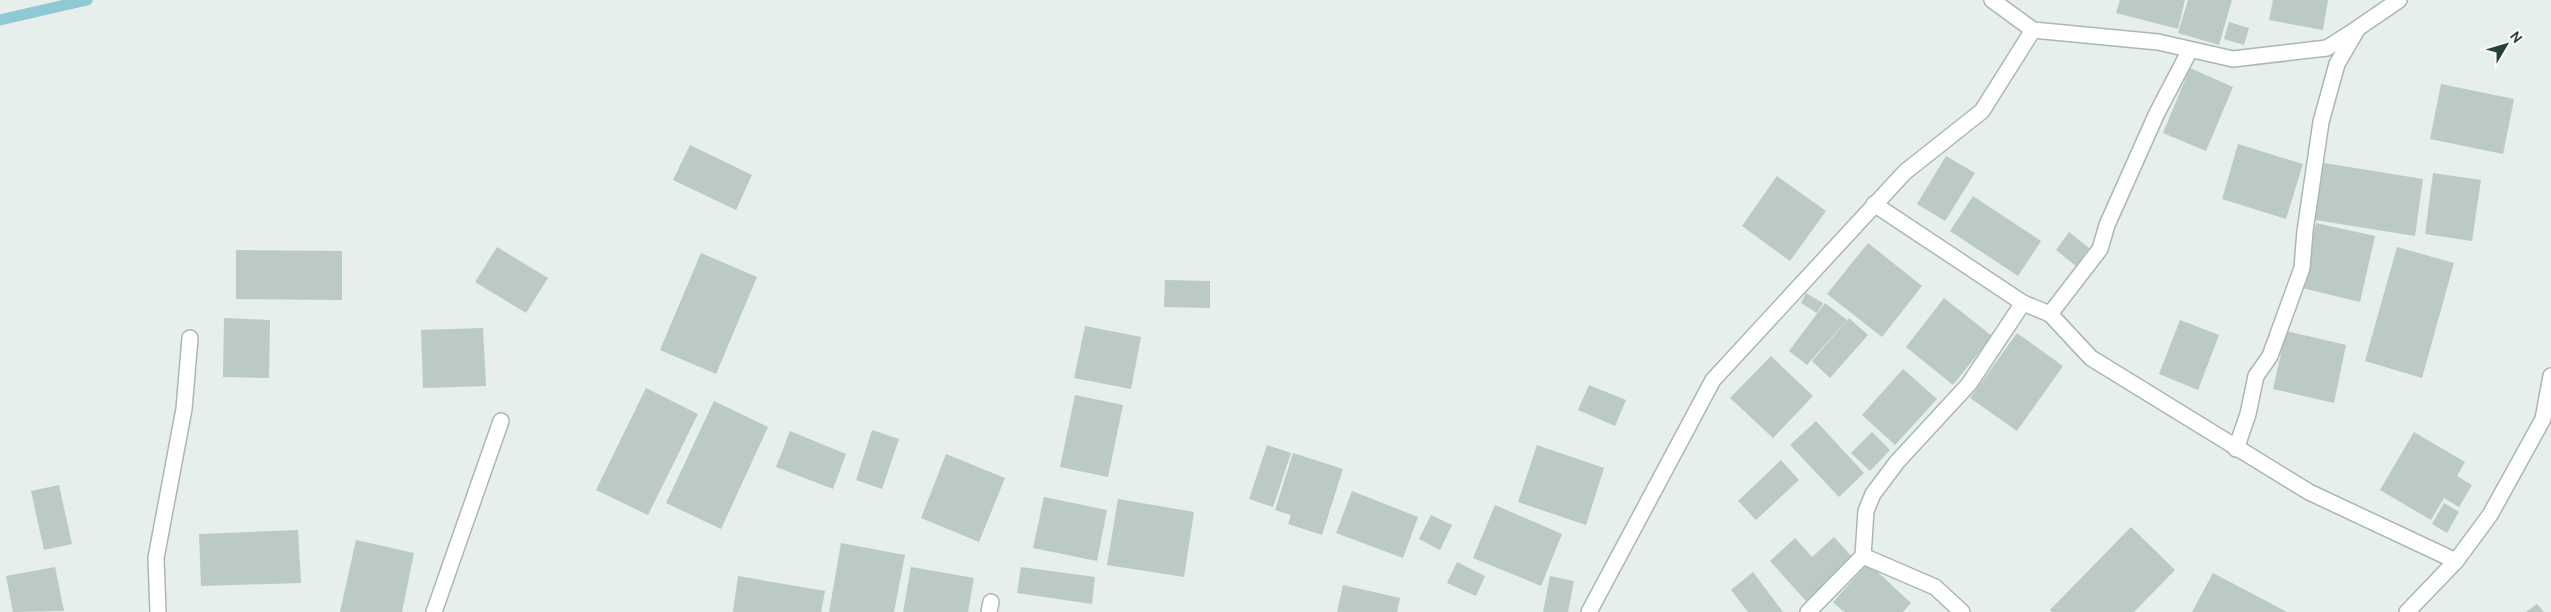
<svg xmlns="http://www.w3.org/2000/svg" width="2551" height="612" viewBox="0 0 2551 612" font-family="Cabin,sans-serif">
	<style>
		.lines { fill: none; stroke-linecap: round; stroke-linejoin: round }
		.stream { stroke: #8ec9d4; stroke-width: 11 }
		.building { fill: #bbcac4 }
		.minor-casing { stroke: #a8b8b2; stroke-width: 18 }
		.minor { stroke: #fff; stroke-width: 15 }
	</style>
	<rect width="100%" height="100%" fill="#e6efeb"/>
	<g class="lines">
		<polyline class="stream" points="0,20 87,0"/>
	</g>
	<g class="building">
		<polygon points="2120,0 2185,0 2178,29 2116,13"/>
		<polygon points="2188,0 2232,0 2219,45 2178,33"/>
		<polygon points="2273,0 2328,0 2323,30 2269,20"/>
		<polygon points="2229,22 2249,28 2244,45 2224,39"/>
		<polygon points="2190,68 2233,87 2206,151 2163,133"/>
		<polygon points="2441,84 2514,99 2503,154 2430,139"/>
		<polygon points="2238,144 2303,164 2286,219 2222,199"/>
		<polygon points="690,145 752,175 736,210 673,180"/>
		<polygon points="1946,156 1975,173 1945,221 1917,204"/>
		<polygon points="2324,163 2423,179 2415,236 2315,220"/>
		<polygon points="2433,173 2481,180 2472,241 2425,234"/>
		<polygon points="1777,176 1826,211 1790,261 1742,226"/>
		<polygon points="1973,196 2041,241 2018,276 1950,231"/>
		<polygon points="2316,223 2375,236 2360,302 2302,288"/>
		<polygon points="2069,232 2089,248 2076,266 2056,250"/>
		<polygon points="1868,243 1922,286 1882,337 1827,294"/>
		<polygon points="497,247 548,278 526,313 475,282"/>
		<polygon points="2397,247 2454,263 2422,378 2365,361"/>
		<polygon points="236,250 342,251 342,300 236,299"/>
		<polygon points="701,253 757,277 716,374 660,350"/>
		<polygon points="1165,280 1210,281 1210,308 1164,307"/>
		<polygon points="1806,293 1823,303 1817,313 1801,303"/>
		<polygon points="1944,298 1992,336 1953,385 1906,347"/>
		<polygon points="1825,303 1847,320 1807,365 1789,351"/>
		<polygon points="224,318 270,320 269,378 223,377"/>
		<polygon points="1849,318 1868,335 1830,378 1812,361"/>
		<polygon points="2180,320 2219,335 2198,390 2159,374"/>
		<polygon points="1085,326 1141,337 1131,389 1074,378"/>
		<polygon points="483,328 486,386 423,388 421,330"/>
		<polygon points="2286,331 2346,345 2334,403 2273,389"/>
		<polygon points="2017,333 2063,366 2017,431 1970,398"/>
		<polygon points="1771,356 1813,396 1773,438 1730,398"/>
		<polygon points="1903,369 1937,399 1895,445 1862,415"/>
		<polygon points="1589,385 1626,400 1615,426 1578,410"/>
		<polygon points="646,388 698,414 648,515 596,490"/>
		<polygon points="1075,395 1123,405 1108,477 1060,467"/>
		<polygon points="714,401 768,427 721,529 666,503"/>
		<polygon points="1816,421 1864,473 1839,497 1790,445"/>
		<polygon points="872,430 899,439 882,489 856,480"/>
		<polygon points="790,431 846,454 833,489 776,467"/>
		<polygon points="1872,432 1890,450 1870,471 1851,453"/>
		<polygon points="2414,432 2465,462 2457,476 2472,485 2459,507 2444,498 2431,520 2380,490"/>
		<polygon points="1267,445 1291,453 1273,507 1249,499"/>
		<polygon points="1537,445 1604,468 1586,525 1518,502"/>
		<polygon points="1293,453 1343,469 1322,535 1288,524 1291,515 1275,510"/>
		<polygon points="946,454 1005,478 979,542 921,518"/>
		<polygon points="1781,460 1799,480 1756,520 1738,501"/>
		<polygon points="59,485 72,544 44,550 31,491"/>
		<polygon points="1352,491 1418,517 1403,558 1336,533"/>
		<polygon points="1044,497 1107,510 1097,561 1033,548"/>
		<polygon points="1118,499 1194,512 1184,577 1107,565"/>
		<polygon points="2444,503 2459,512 2447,533 2432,524"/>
		<polygon points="1495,505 1562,534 1541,586 1473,558"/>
		<polygon points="1431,515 1452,525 1440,550 1419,539"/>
		<polygon points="2131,527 2175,570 2134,612 2052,612 2050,610"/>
		<polygon points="298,530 301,583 201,586 199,534"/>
		<polygon points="1834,537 1853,558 1806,601 1770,561 1795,538 1812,557"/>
		<polygon points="356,540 414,553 402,612 340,612"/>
		<polygon points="841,543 905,555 894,612 829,612"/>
		<polygon points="1457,562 1485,576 1476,596 1447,583"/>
		<polygon points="1868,563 1911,603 1903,612 1844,612 1833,602"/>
		<polygon points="55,567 64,611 13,612 6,576"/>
		<polygon points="911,567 974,578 968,612 903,612"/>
		<polygon points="1021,567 1095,577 1092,604 1017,593"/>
		<polygon points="1753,572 1783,612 1748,612 1731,590"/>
		<polygon points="2213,573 2287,612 2192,612"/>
		<polygon points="738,576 825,591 821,612 733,612"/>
		<polygon points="1550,576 1574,581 1568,612 1543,612"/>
		<polygon points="1343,585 1400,598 1397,612 1337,612"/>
		<polygon points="2537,604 2544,612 2526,612"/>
	</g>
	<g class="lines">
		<g class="minor-casing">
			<g id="minor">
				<polyline points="2033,30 2158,42 2233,59 2327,48 2355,30"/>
				<polyline points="1874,204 2023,303 2050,314 2091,358 2309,492 2456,561"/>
				<polyline points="2050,314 2100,249 2107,225 2157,113 2190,50"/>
				<polyline points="2236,449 2248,414 2256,376 2270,356 2302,268 2305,231 2321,122 2337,64 2358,28 2399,0"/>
				<polyline points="1863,556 1935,587 1962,612"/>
				<polyline points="158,612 156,558 184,409 190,338"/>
				<polyline points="434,612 501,421"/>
				<polyline points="989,612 991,602"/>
				<polyline points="1589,612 1713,380 1905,172 1982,111 2033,30 1992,0"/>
				<polyline points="1808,612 1863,556 1866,511 1873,494 1897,462 1969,384 2023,303"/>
				<polyline points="2407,612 2456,561 2490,515 2543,419 2551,376"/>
			</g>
		</g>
		<use href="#minor" class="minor"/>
	</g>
	<g transform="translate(2506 45) rotate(52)" stroke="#f7fbf9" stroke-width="4" paint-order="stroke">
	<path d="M0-4L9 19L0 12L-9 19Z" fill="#24423a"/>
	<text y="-8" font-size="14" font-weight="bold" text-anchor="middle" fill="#24423a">N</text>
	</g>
</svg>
